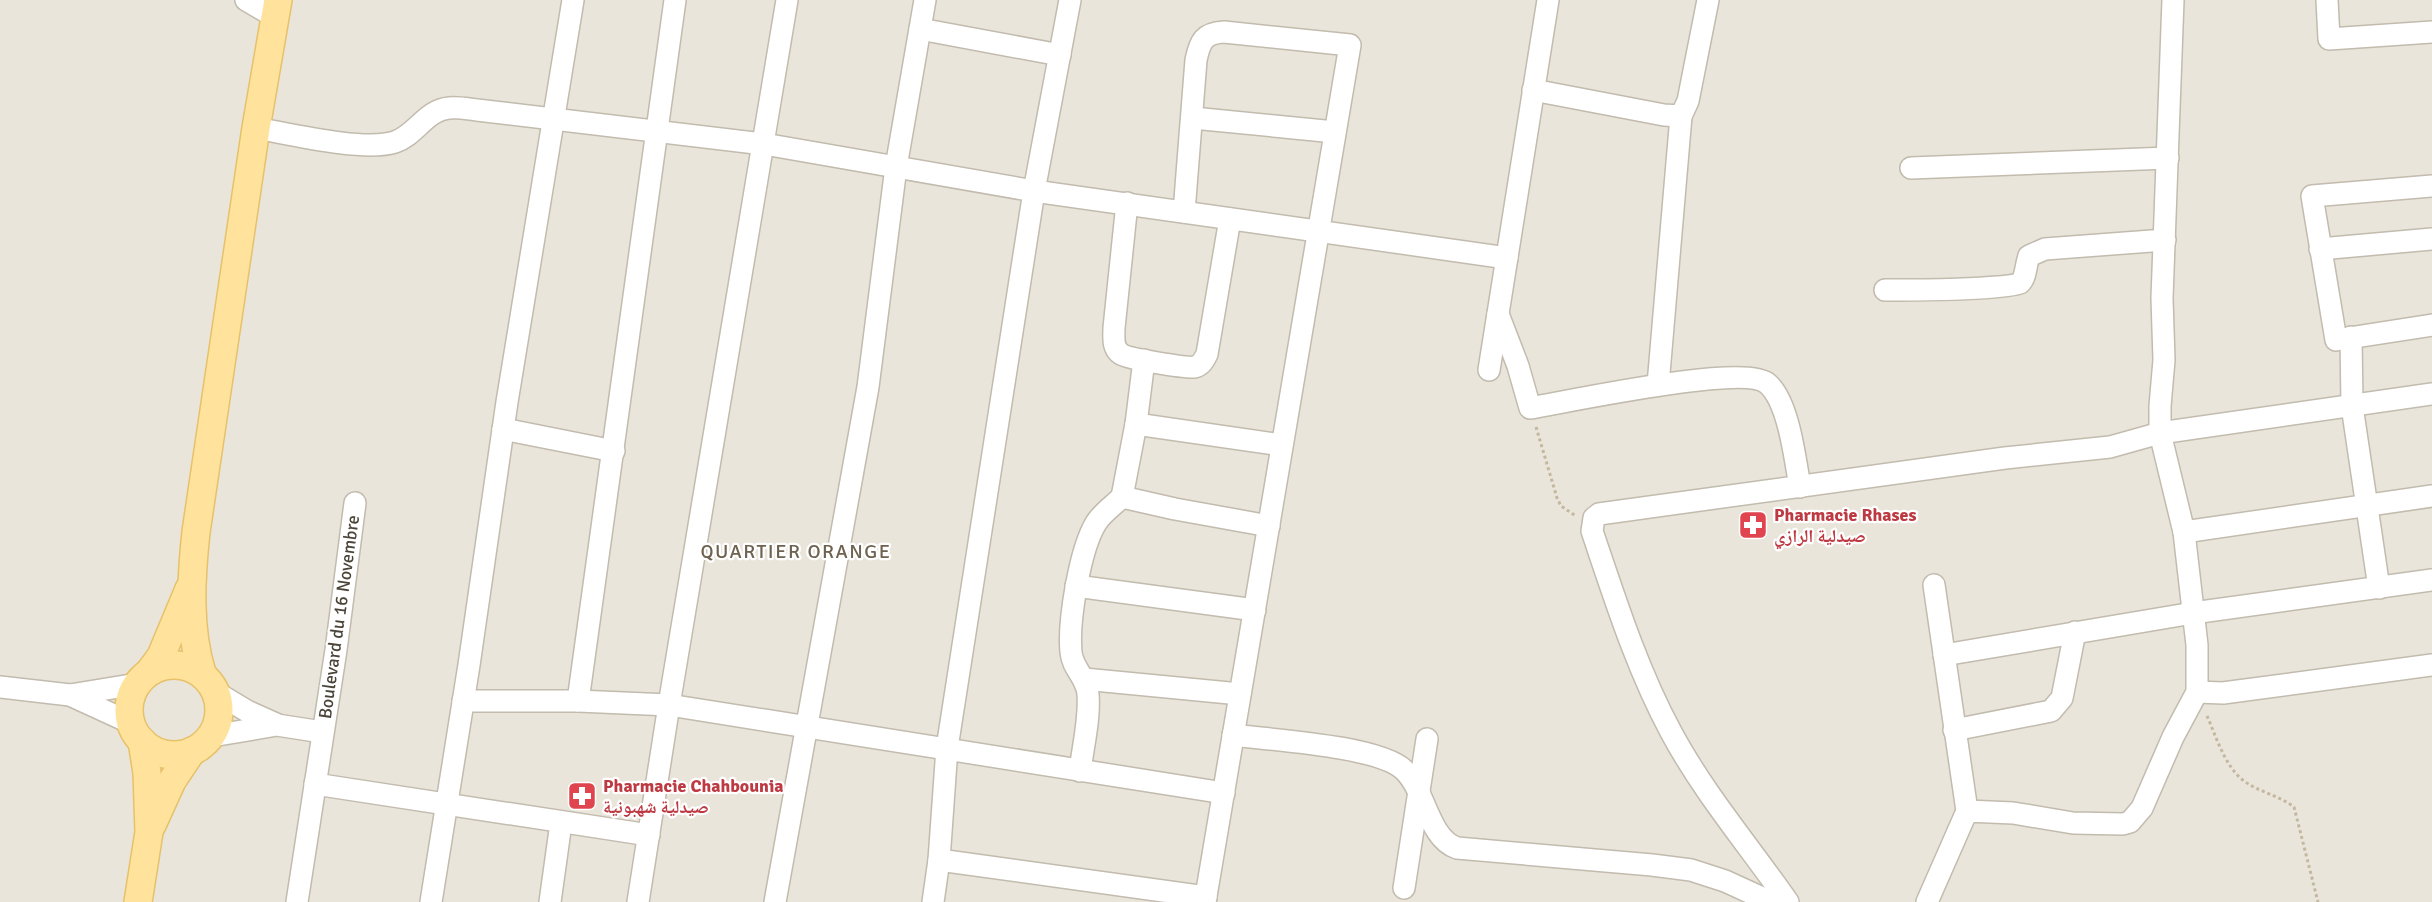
<svg xmlns="http://www.w3.org/2000/svg" width="2432" height="902" viewBox="0 0 2432 902" font-family="Signika,'Noto Naskh Arabic',sans-serif">
	<style>
		.residential { fill: #eae5da }
		.lines { fill: none; stroke-linecap: round; stroke-linejoin: round }
		.minor-casing { stroke: #c2bbae; stroke-width: 24 }
		.major-casing { stroke: #e6c16a; stroke-width: 30 }
		.path { stroke: #c4b79f; stroke-width: 3; stroke-dasharray: 3 3; stroke-linecap: butt }
		.minor { stroke: #fff; stroke-width: 21 }
		.major { stroke: #ffe39c; stroke-width: 27 }
		.labels { text-anchor: middle; dominant-baseline: central; stroke-width: 4.5; stroke-linejoin: round; paint-order: stroke }
		.health-label { font-size: 18px; font-weight: bold; fill: #be3a42; stroke: #fff; text-anchor: start }
		.street-label { font-size: 18px; fill: #4b4439; stroke: #fff }
		.neighbourhood-label { font-size: 20px; letter-spacing: 1.5px; fill: #6e6250; stroke: #fff }
	</style>
	<rect width="100%" height="100%" fill="#f6f3ec"/>
	<rect class="residential" x="0" y="0" width="2432" height="902"/>
	<g class="lines">
		<g class="minor-casing">
			<g id="minor">
				<polyline points="246,0 275,17"/>
				<polyline points="2327,0 2329,39 2432,32"/>
				<polyline points="920,29 1060,55"/>
				<polyline points="1533,90 1664,115 1681,116 1688,101 1708,0"/>
				<polyline points="1193,118 1335,132"/>
				<path d="M256,128C290,134 364,152 395,142C416,135 426,110 449,108C458,107 468,109 477,110L764,144L1034,191L1507,258"/>
				<polyline points="1911,168 2168,158"/>
				<polyline points="2432,186 2312,196 2336,340 2432,325"/>
				<path d="M1127,203L1114,328C1114,337 1112,348 1121,354C1128,359 1185,368 1194,367C1201,366 1204,360 1207,354L1230,219"/>
				<path d="M1184,212L1196,60C1200,41 1204,33 1224,32L1350,45L1205,902"/>
				<polyline points="2320,249 2432,239"/>
				<path d="M1885,290C1904,290 2012,290 2020,283C2026,278 2026,263 2029,256L2045,249L2165,240"/>
				<path d="M1498,314L1518,366L1530,408C1567,402 1745,363 1768,384C1789,403 1795,459 1800,487"/>
				<polyline points="2351,337 2352,406 2379,588"/>
				<polyline points="1144,360 1136,424 1122,497 1175,509 1269,526"/>
				<polyline points="1489,370 1548,0"/>
				<polyline points="1658,385 1681,116"/>
				<polyline points="1136,424 1282,445"/>
				<polyline points="503,429 614,451"/>
				<polyline points="2184,532 2432,496"/>
				<polyline points="1934,585 1967,811"/>
				<polyline points="1076,586 1255,610"/>
				<polyline points="1944,655 2193,613 2432,580"/>
				<polyline points="1084,679 1240,694"/>
				<polyline points="0,687 70,695 137,684"/>
				<polyline points="2197,692 2223,693 2432,665"/>
				<polyline points="217,693 247,711 276,724"/>
				<polyline points="70,695 131,723"/>
				<polyline points="463,701 578,701 669,705 1224,793"/>
				<polyline points="578,701 675,0"/>
				<polyline points="1954,730 2051,711 2062,698 2075,632"/>
				<path d="M1233,735C1272,740 1379,746 1404,770C1426,791 1428,838 1457,848L1652,865L1691,870L1725,881L1771,902"/>
				<polyline points="212,736 277,725 322,732"/>
				<path d="M1080,771C1083,746 1090,719 1088,694C1087,678 1072,668 1071,652C1068,621 1080,549 1096,523C1102,513 1114,505 1122,497"/>
				<polyline points="315,784 649,835"/>
				<polyline points="939,860 1206,897"/>
				<polyline points="1404,888 1427,739"/>
				<polyline points="297,902 336,650 355,503"/>
				<polyline points="431,902 469,665 507,402 573,0"/>
				<polyline points="550,902 561,823"/>
				<polyline points="638,902 669,705 787,0"/>
				<polyline points="775,902 868,387 896,167 925,0"/>
				<polyline points="933,902 939,860 947,748 1034,191 1070,0"/>
				<path d="M1788,902C1749,846 1703,792 1671,732C1637,669 1615,599 1592,531L1594,518L1599,514L2005,458L2110,447L2160,433L2432,394"/>
				<polyline points="1927,902 1967,811 2013,813 2073,823 2123,824 2130,822 2142,808 2173,737 2197,692 2197,645 2184,532 2160,433 2160,406 2164,360 2162,298 2173,0"/>
			</g>
		</g>
		<g class="major-casing">
			<g id="major">
				<circle cx="174" cy="710" r="45"/>
				<polyline points="150,671 161,656 189,589"/>
				<path d="M202,673C188,628 191,578 196,532L256,128L278,0"/>
				<polyline points="152,825 172,781 192,751"/>
				<polyline points="138,902 149,832 147,773 142,741"/>
			</g>
		</g>
		<g class="path">
			<polyline points="1536,427 1557,498 1561,506 1576,516"/>
			<path d="M2207,716C2216,736 2225,767 2244,781C2259,792 2278,795 2294,807L2318,902"/>
		</g>
		<use href="#minor" class="minor"/>
		<use href="#major" class="major"/>
	</g>
	<defs>
		<g id="pharmacy-square" transform="scale(1.5)"><rect x="-9" y="-9" width="18" height="18" rx="4" fill="#e0444e" stroke="#fff"/><path d="M-2-6h4v4h4v4h-4v4h-4v-4h-4v-4h4Z" fill="#fff"/></g>
	</defs>
	<g fill-rule="evenodd">
		<use href="#pharmacy-square" x="1753" y="525"/>
		<use href="#pharmacy-square" x="582" y="796"/>
	</g>
	<g class="labels">
		<g class="health-label">
			<text x="1774" y="515">Pharmacie Rhases<tspan x="1774" dy="21">صيدلية الرازي</tspan></text>
			<text x="603" y="786">Pharmacie Chahbounia<tspan x="603" dy="21">صيدلية شهبونية</tspan></text>
		</g>
		<g class="street-label">
			<text transform="translate(339 617) rotate(-82)">Boulevard du 16 Novembre</text>
		</g>
		<g class="neighbourhood-label">
			<text x="796" y="551">QUARTIER ORANGE</text>
		</g>
	</g>
</svg>
